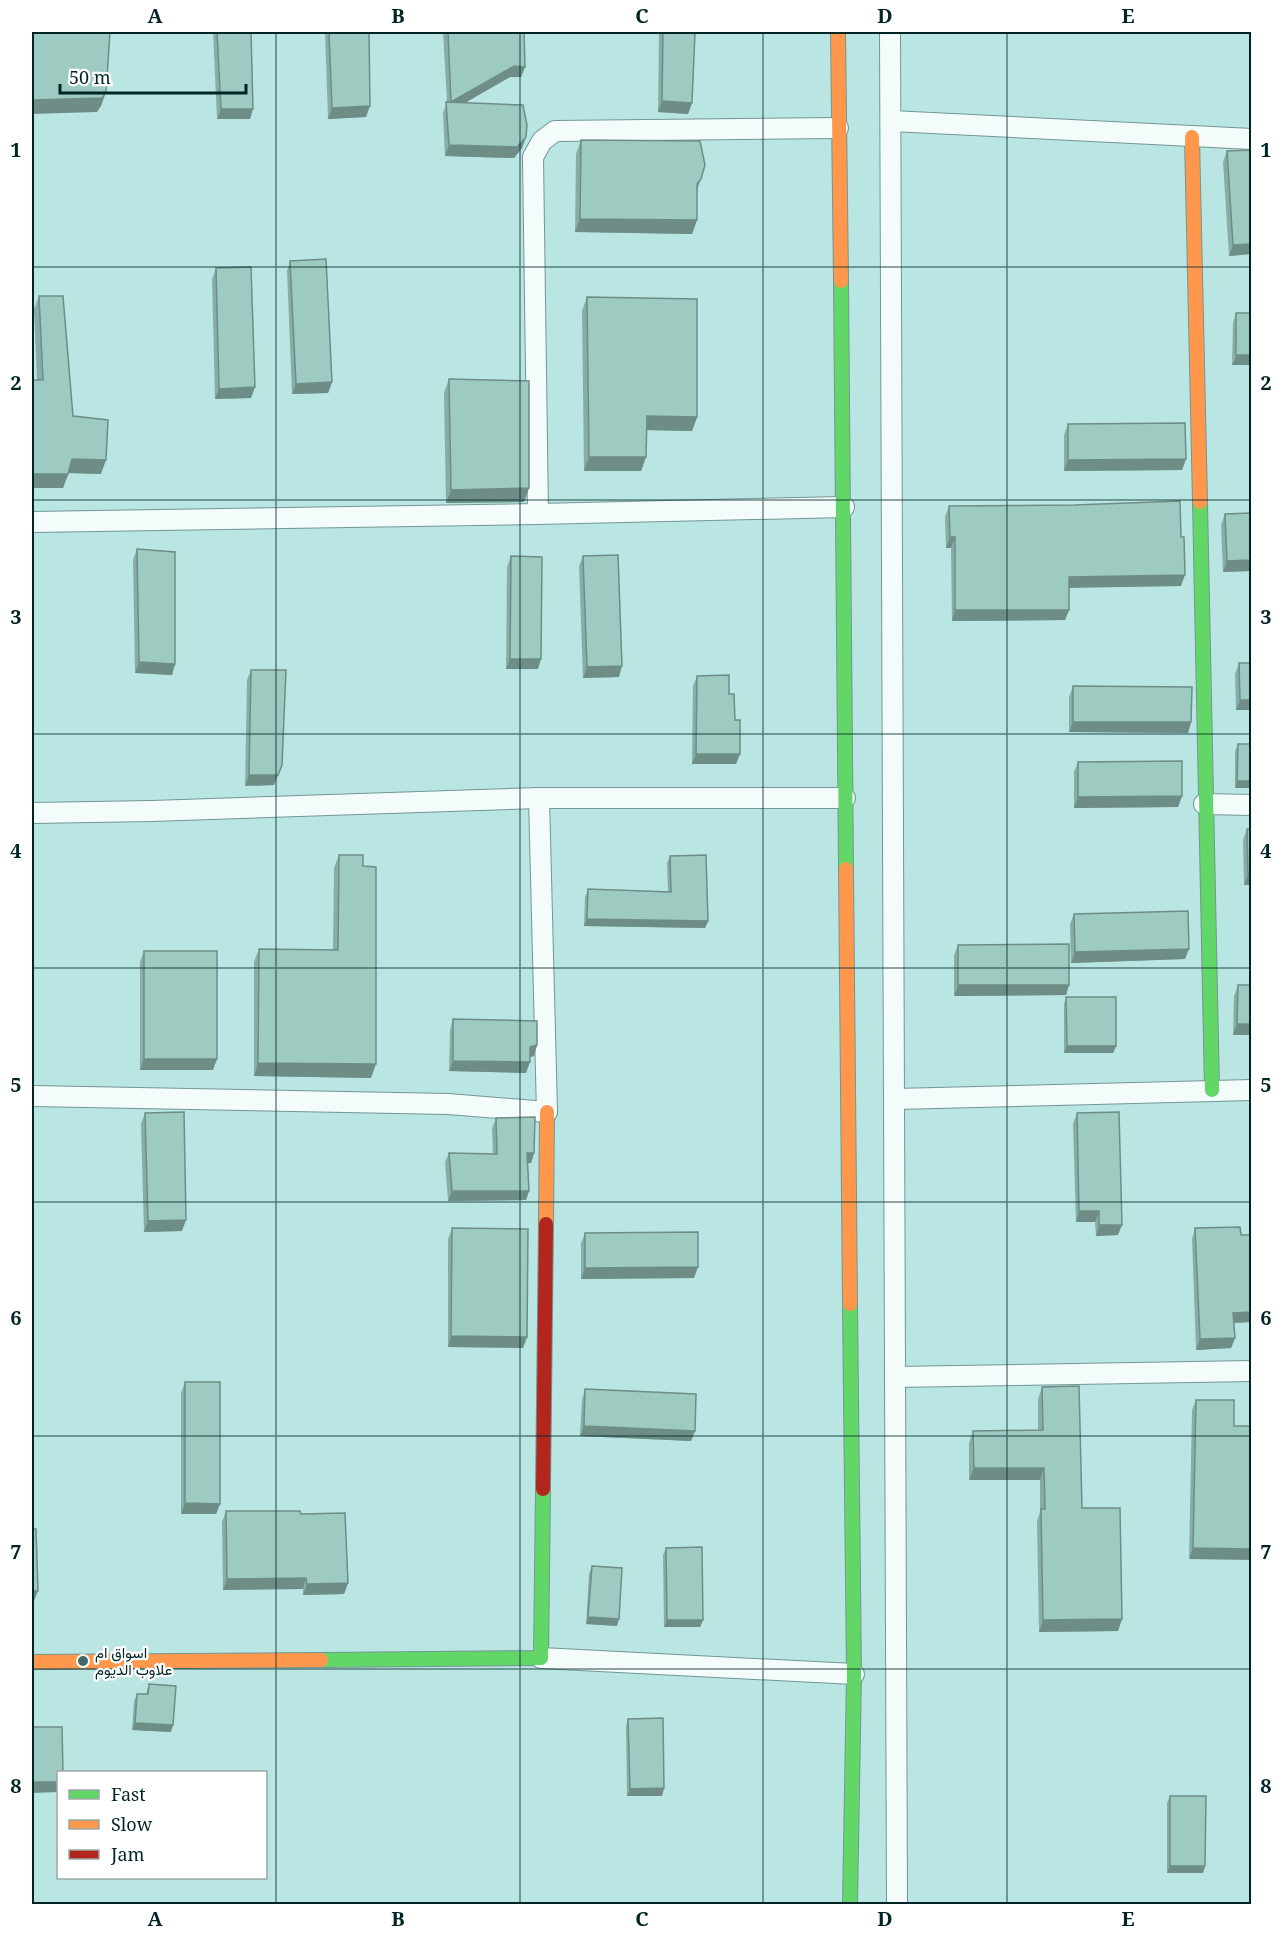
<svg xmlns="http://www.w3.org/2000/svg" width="1283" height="1936" viewBox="0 0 1283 1936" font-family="'Noto Serif',Vazirmatn,serif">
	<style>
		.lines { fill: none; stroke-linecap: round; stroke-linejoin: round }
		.street-casing { stroke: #729795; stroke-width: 22 }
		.fast-casing { stroke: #729795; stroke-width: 16 }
		.slow-casing { stroke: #729795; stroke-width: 16 }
		.jam-casing { stroke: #729795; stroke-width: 16 }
		.street { stroke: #f4fbfb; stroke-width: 20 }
		.fast { stroke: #63d668; stroke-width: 14 }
		.slow { stroke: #ff974d; stroke-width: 14 }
		.jam { stroke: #b3261e; stroke-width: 14 }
		.wall { fill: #87aea6 }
		.shaded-wall { fill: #6e8d87 }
		.building { fill: #9dcac1; stroke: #6e8d87; stroke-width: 1.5 }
		.grid { fill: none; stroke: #012524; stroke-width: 1.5; stroke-opacity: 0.55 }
		.poi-dot { fill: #416967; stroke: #fff; stroke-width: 2 }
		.labels { text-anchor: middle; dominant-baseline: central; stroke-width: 4.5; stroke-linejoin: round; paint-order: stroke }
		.poi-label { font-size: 15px; fill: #012524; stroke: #fff; text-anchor: start }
		.neatline { fill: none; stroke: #012524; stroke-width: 2 }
		.grid-label { font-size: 20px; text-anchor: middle; font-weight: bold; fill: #012524 }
	</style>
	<rect width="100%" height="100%" fill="#b9e6e3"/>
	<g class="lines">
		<g class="street-casing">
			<g id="street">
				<polyline points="890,32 897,1904"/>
				<polyline points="891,121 1252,139"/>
				<polyline points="538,514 533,157 542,141 555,131 838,128"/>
				<polyline points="32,522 538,514 844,507"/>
				<polyline points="1204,804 1252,805"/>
				<polyline points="32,813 152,811 539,798 845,798"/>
				<polyline points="32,1096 448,1104 547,1112 539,798"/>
				<polyline points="895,1099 1252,1090"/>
				<polyline points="895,1377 1252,1371"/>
				<polyline points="541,1658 854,1674"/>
			</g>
		</g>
		<g class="fast-casing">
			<g id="fast">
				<polyline points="841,281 846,869"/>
				<polyline points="1200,502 1212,1090"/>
				<polyline points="321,1660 541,1658 543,1489"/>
				<polyline points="850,1904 854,1674 850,1304"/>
			</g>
		</g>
		<g class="slow-casing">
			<g id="slow">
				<polyline points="838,32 841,281"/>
				<polyline points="1192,137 1200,502"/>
				<polyline points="846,869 850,1304"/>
				<polyline points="546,1224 547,1112"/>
				<polyline points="32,1662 321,1660"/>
			</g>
		</g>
		<g class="jam-casing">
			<polyline id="jam" points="543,1489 546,1224"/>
		</g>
		<use href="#street" class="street"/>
		<use href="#fast" class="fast"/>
		<use href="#slow" class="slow"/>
		<use href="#jam" class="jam"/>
	</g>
	<g class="wall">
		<polygon points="213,32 251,32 250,119 217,119"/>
		<polygon points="325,32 369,32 366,117 328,119"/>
		<polygon points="443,32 524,32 525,67 521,77 510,77 465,103 526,137 522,148 514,158 445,156 443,113 447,102"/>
		<polygon points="659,32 695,32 692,103 688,114 658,112"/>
		<polygon points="581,140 701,179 697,191 697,220 692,234 575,232 576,154"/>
		<polygon points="1227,151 1251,254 1229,256 1223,162"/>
		<polygon points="290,261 332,382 328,393 292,394 287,271"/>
		<polygon points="216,268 255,387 251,398 215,399 212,279"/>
		<polygon points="39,296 73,416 101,474 69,473 63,488 32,488 32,380 37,380 34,309"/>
		<polygon points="587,297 697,417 692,431 647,430 646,457 641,471 584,471 582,311"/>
		<polygon points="1236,313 1251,313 1232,365 1233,323"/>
		<polygon points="449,379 529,488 524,502 446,503 444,393"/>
		<polygon points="1068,424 1186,459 1182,470 1064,471 1064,435"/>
		<polygon points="949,506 1181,586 1069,587 1069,610 1065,620 952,621 951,548 946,548 945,517"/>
		<polygon points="1251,513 1251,571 1223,572 1221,525 1225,514"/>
		<polygon points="137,549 175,664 172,675 135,673 133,560"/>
		<polygon points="511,556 538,669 506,669 507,567"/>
		<polygon points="583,556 619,677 583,678 579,566"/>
		<polygon points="1239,663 1251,710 1236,710 1235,674"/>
		<polygon points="251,670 274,785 245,786 247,680"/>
		<polygon points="697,676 729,694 740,754 736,764 692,764 693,686"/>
		<polygon points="1073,686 1191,722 1188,733 1069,732 1069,697"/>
		<polygon points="1238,744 1251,744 1235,788 1235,751"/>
		<polygon points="1078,762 1182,796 1178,807 1074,808 1074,772"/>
		<polygon points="1247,829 1251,885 1244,885 1243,840"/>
		<polygon points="339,855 363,866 371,1078 254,1076 254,962 259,949 333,950 334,868"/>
		<polygon points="670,856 708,921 705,928 584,926 585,897 588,889 668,892 667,863"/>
		<polygon points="1074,914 1185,959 1071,963 1070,924"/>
		<polygon points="958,945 1069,985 1066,995 954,996 954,955"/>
		<polygon points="144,951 213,1070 140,1070 140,962"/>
		<polygon points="1238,985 1251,985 1251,1035 1233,1035 1234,996"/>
		<polygon points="1066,997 1116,1046 1113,1053 1064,1053 1064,1004"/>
		<polygon points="453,1019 537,1045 534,1056 530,1057 526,1073 449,1071 450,1030"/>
		<polygon points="145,1113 182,1231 144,1232 141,1124"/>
		<polygon points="1077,1113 1118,1235 1096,1236 1095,1222 1076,1222 1073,1124"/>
		<polygon points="496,1118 534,1153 531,1163 528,1163 529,1191 526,1200 448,1201 445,1162 449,1153 493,1154 492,1128"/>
		<polygon points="452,1228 527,1337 523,1348 448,1347 448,1239"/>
		<polygon points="1195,1228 1241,1235 1251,1235 1251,1322 1234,1323 1235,1338 1231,1348 1196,1350 1192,1239"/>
		<polygon points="585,1233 694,1278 581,1279 581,1243"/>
		<polygon points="185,1382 220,1504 216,1514 181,1514 181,1393"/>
		<polygon points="1042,1387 1082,1508 1122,1619 1118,1631 1039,1632 1037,1521 1040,1512 1040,1480 969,1480 969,1443 973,1431 1038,1430 1038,1399"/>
		<polygon points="585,1389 695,1431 691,1441 580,1436 582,1400"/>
		<polygon points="1196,1400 1234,1426 1251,1426 1189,1559 1192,1410"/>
		<polygon points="226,1511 301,1514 348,1583 344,1594 303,1595 303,1589 223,1590 222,1522"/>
		<polygon points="666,1548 703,1620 700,1627 664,1627 663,1555"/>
		<polygon points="592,1566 617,1626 586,1624 589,1574"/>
		<polygon points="149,1684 171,1732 132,1730 134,1701 137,1694 146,1694"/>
		<polygon points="628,1719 664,1788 662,1796 627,1796 626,1726"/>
		<polygon points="1170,1796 1205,1866 1203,1873 1167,1873 1167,1803"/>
	</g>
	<g class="shaded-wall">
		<polygon points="514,66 525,67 521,77 510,77 447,113 451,102"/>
		<polygon points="106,92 101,106 97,112 32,114 32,100"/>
		<polygon points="662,101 692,103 688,114 658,112"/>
		<polygon points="370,106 366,117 328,119 332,108"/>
		<polygon points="221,109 253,109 250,119 217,119"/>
		<polygon points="526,137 522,148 514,158 445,156 449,145"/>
		<polygon points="580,219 697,220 692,234 575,232"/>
		<polygon points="1251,244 1251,254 1229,256 1233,245"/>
		<polygon points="1236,355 1251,355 1251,365 1232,365"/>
		<polygon points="332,382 328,393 292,394 296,384"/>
		<polygon points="255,387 251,398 215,399 219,389"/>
		<polygon points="647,416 697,417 692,431 642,430"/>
		<polygon points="589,457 646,457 641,471 584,471"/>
		<polygon points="72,459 106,460 101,474 67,473"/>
		<polygon points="1186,459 1182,470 1064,471 1068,460"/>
		<polygon points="32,474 68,474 63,488 32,488"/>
		<polygon points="529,488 524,502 446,503 451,490"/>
		<polygon points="950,537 955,537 951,548 946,548"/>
		<polygon points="1251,560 1251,571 1223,572 1227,561"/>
		<polygon points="1185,575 1181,586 1065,588 1069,577"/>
		<polygon points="955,610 1069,610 1065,620 952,621"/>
		<polygon points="510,659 541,659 538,669 506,669"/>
		<polygon points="139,662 175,664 172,675 135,673"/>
		<polygon points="622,666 619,677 583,678 587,667"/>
		<polygon points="1240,700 1251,700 1251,710 1236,710"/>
		<polygon points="1073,722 1191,722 1188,733 1069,732"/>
		<polygon points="696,754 740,754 736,764 692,764"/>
		<polygon points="282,765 274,785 245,786 249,775"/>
		<polygon points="1237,781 1251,781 1251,788 1235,788"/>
		<polygon points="1182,796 1178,807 1074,808 1078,797"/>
		<polygon points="1248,874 1251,874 1251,885 1244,885"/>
		<polygon points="587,919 708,921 705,928 584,926"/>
		<polygon points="1189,949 1185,959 1071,963 1075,952"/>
		<polygon points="958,985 1069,985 1066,995 954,996"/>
		<polygon points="1237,1024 1251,1024 1251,1035 1233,1035"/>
		<polygon points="537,1045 534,1056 526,1058 530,1047"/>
		<polygon points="1067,1046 1116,1046 1113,1053 1064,1053"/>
		<polygon points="144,1059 217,1059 213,1070 140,1070"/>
		<polygon points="453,1061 530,1062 526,1073 449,1071"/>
		<polygon points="258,1063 376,1064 371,1078 254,1076"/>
		<polygon points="527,1153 534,1153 531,1163 524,1163"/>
		<polygon points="452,1191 529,1191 526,1200 448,1201"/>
		<polygon points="1079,1211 1099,1211 1095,1222 1076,1222"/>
		<polygon points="186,1220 182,1231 144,1232 148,1221"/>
		<polygon points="1099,1225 1122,1225 1118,1235 1096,1236"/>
		<polygon points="698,1267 694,1278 581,1279 585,1268"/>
		<polygon points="1251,1312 1251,1322 1230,1323 1233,1313"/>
		<polygon points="451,1336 527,1337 523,1348 448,1347"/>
		<polygon points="1235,1338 1231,1348 1196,1350 1200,1339"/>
		<polygon points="584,1426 695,1431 691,1441 580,1436"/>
		<polygon points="974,1468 1044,1468 1040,1480 969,1480"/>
		<polygon points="185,1503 220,1504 216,1514 181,1514"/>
		<polygon points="1193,1548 1251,1549 1251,1560 1189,1559"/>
		<polygon points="306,1578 303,1589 223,1590 227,1579"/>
		<polygon points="348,1583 344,1594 303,1595 307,1584"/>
		<polygon points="32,1591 38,1591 34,1601 32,1601"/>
		<polygon points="588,1617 619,1619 617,1626 586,1624"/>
		<polygon points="1122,1619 1118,1631 1039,1632 1043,1620"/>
		<polygon points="667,1620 703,1620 700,1627 664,1627"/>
		<polygon points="135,1723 173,1725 171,1732 132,1730"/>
		<polygon points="32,1782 58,1782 58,1792 32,1793"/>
		<polygon points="664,1788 662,1796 627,1796 630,1789"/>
		<polygon points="1170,1866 1205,1866 1203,1873 1167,1873"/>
	</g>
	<g class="building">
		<polygon points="32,32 110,32 106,92 102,98 32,100"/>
		<polygon points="217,32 251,32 253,109 221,109"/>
		<polygon points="329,32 369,32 370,106 332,108"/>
		<polygon points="448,32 524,32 525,67 514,66 451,102"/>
		<polygon points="663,32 695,32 692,103 662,101"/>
		<polygon points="446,102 523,105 527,125 526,137 517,147 449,145"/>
		<polygon points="581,140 700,141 705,165 701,179 697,184 697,220 580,219"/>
		<polygon points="1251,150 1251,244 1233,245 1227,151"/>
		<polygon points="326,259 332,382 296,384 290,261"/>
		<polygon points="251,267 255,387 219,389 216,268"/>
		<polygon points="39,296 63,296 73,416 108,420 106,460 72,459 68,474 32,474 32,380 43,380"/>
		<polygon points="587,297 697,299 697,417 647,416 646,457 589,457"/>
		<rect x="1236" y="313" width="15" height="42"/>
		<polygon points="449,379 529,381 529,488 451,490"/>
		<polygon points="1185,423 1186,459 1068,460 1068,424"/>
		<polygon points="1180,501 1181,537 1184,537 1185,575 1069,577 1069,610 955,610 955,537 950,537 949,506 1074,505"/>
		<polygon points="1251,513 1251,560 1227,561 1225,514"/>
		<polygon points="137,549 175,552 175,664 139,662"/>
		<polygon points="618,555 622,666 587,667 583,556"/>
		<polygon points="511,556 542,557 541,659 510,659"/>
		<polygon points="1239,663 1251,663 1251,700 1240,700"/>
		<polygon points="251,670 286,670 282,765 278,775 249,775"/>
		<polygon points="729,675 729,694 734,694 735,720 740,720 740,754 696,754 697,676"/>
		<polygon points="1073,686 1192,687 1191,722 1073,722"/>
		<polygon points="1238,744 1251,744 1251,781 1237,781"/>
		<polygon points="1182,761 1182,796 1078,797 1078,762"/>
		<polygon points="1247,829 1251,829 1251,874 1248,874"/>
		<polygon points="339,855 363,855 363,866 376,867 376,1064 258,1063 259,949 338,950"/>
		<polygon points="706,855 708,921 587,919 588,889 671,892 670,856"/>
		<polygon points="1188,911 1189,949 1075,952 1074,914"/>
		<polygon points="1069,944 1069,985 958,985 958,945"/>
		<rect x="144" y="951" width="73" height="108"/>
		<polygon points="1238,985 1251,985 1251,1024 1237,1024"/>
		<polygon points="1066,997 1116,997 1116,1046 1067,1046"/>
		<polygon points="453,1019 537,1021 537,1045 530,1047 530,1062 453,1061"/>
		<polygon points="184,1112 186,1220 148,1221 145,1113"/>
		<polygon points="1119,1112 1122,1225 1099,1225 1099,1211 1079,1211 1077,1113"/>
		<polygon points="535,1117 534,1153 527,1153 529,1191 452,1191 449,1153 497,1154 496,1118"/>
		<polygon points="1240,1227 1241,1235 1251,1235 1251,1312 1233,1313 1235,1338 1200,1339 1195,1228"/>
		<polygon points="452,1228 528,1229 527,1337 451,1336"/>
		<polygon points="698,1232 698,1267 585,1268 585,1233"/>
		<polygon points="185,1382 220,1382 220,1504 185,1503"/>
		<polygon points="1079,1386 1082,1508 1120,1508 1122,1619 1043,1620 1041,1509 1045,1509 1044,1468 974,1468 973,1431 1043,1430 1042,1387"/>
		<polygon points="585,1389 696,1394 695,1431 584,1426"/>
		<polygon points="1196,1400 1234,1400 1234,1426 1251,1426 1251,1549 1193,1548"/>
		<polygon points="226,1511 300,1511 301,1514 345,1513 348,1583 307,1584 306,1578 227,1579"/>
		<polygon points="32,1529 36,1529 38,1591 32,1591"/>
		<polygon points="702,1547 703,1620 667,1620 666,1548"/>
		<polygon points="592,1566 622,1568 619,1619 588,1617"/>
		<polygon points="149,1684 176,1686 173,1725 135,1723 137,1694 148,1694"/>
		<polygon points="663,1718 664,1788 630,1789 628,1719"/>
		<polygon points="32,1727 62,1727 63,1773 58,1773 58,1782 32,1782"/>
		<polygon points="1170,1796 1206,1796 1205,1866 1170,1866"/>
	</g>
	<path class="grid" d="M276,32V1904M520,32V1904M763,32V1904M1007,32V1904M32,267H1252M32,500H1252M32,734H1252M32,968H1252M32,1202H1252M32,1436H1252M32,1669H1252"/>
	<circle class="poi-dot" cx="83" cy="1661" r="6"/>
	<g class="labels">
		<g class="poi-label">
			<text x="95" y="1652">اسواق ام<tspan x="95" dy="17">علاوب الديوم</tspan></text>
		</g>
	</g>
	<rect width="1283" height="1936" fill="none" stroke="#ffffff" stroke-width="66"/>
	<rect x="57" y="1771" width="210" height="108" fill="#ffffff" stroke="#99a8a7" stroke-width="1.5"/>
	<rect x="69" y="1790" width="30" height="9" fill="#63d668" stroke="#99a8a7" stroke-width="1.5"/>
	<text x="111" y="1801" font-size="18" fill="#012524">Fast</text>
	<rect x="69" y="1820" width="30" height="9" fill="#ff974d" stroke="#99a8a7" stroke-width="1.5"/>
	<text x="111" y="1831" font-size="18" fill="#012524">Slow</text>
	<rect x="69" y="1850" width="30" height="9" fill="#b3261e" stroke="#99a8a7" stroke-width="1.5"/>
	<text x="111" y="1861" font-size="18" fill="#012524">Jam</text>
	<path d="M60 84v9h186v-9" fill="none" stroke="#012524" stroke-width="3"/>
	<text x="69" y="84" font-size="18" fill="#012524" stroke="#ffffff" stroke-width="4.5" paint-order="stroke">50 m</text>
	<rect x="33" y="33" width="1217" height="1870" class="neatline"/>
	<g class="grid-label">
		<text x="155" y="23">A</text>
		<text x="398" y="23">B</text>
		<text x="642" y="23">C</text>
		<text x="885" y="23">D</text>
		<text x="1128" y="23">E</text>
		<text x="16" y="157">1</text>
		<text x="1266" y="157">1</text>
		<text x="16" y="390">2</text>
		<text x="1266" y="390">2</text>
		<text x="16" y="624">3</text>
		<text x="1266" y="624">3</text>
		<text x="16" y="858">4</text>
		<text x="1266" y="858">4</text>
		<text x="16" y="1092">5</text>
		<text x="1266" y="1092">5</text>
		<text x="16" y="1325">6</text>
		<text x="1266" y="1325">6</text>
		<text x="16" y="1559">7</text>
		<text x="1266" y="1559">7</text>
		<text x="16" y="1793">8</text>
		<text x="1266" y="1793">8</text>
		<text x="155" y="1926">A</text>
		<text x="398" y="1926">B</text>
		<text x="642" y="1926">C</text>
		<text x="885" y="1926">D</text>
		<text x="1128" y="1926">E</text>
	</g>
</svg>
